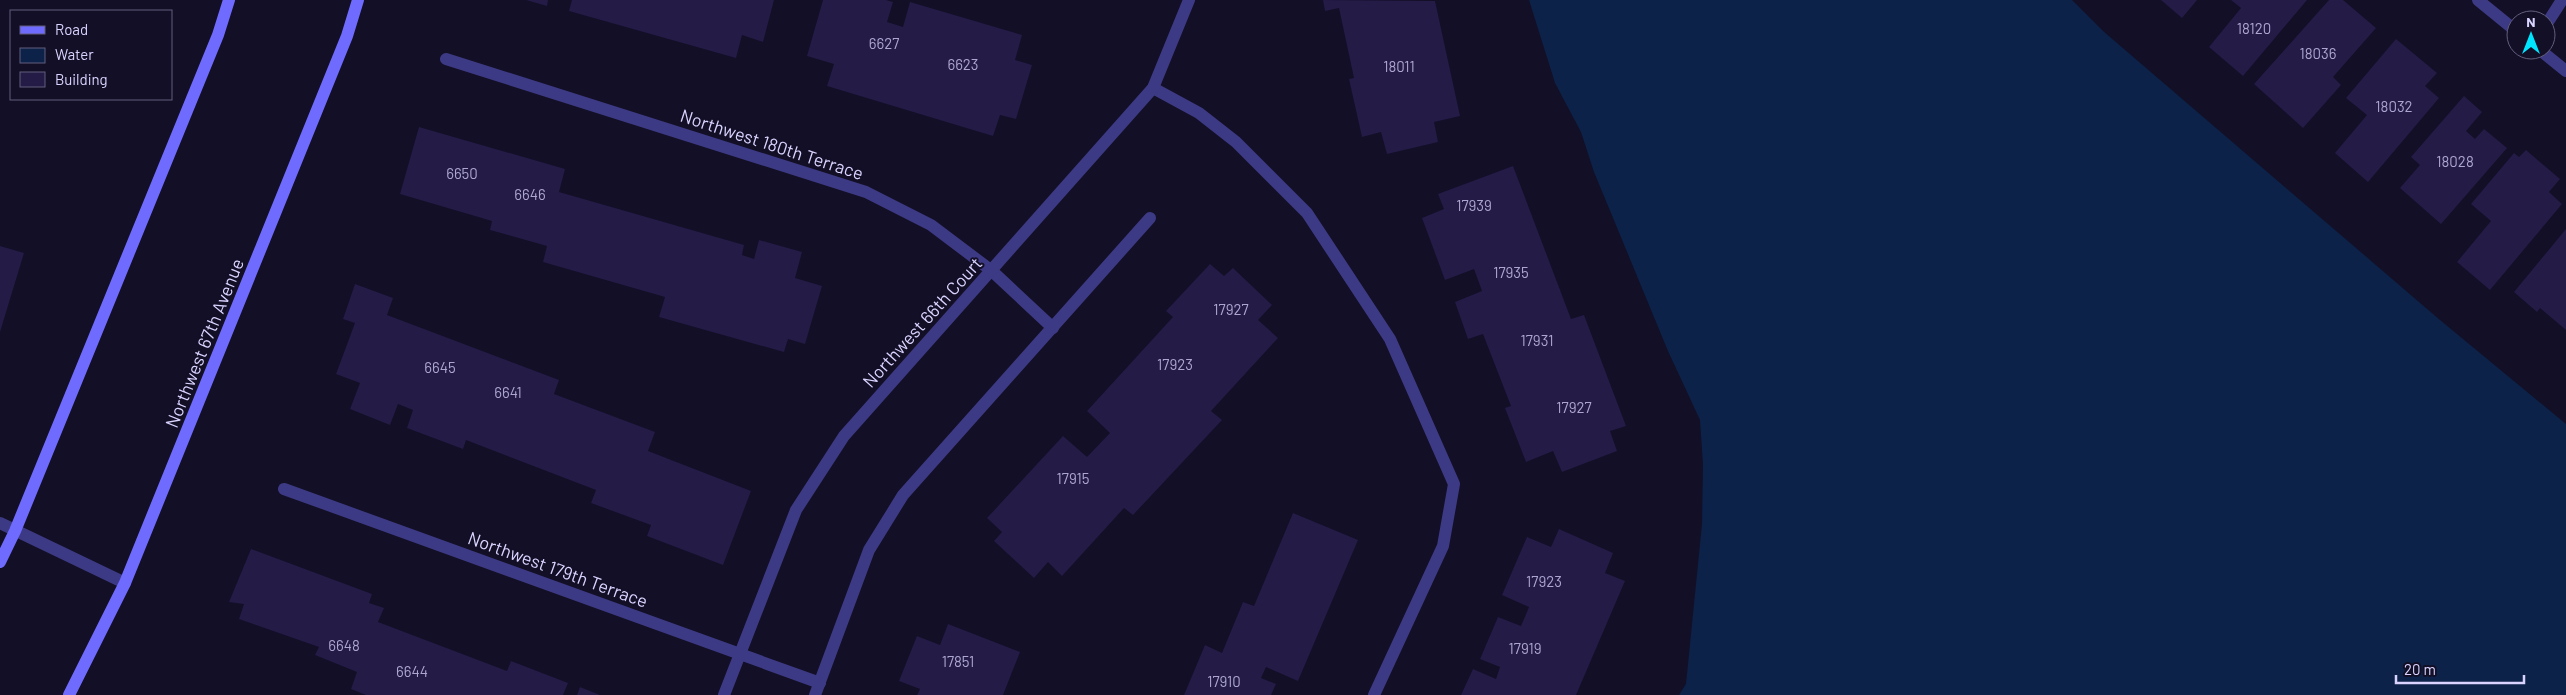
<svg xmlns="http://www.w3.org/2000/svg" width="2566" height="695" viewBox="0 0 2566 695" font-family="Barlow,sans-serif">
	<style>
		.water { fill: #0c2248 }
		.building { fill: #241b47 }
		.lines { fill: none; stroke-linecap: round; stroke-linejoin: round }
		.service { stroke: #3d3a85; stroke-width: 12 }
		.minor { stroke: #3d3a85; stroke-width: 12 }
		.secondary { stroke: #6f6bff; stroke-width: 12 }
		.labels { text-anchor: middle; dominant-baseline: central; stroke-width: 4; stroke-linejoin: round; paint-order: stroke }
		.number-label { font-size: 15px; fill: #aca6d1 }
		.street-label { font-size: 18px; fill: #d9d4ff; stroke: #130f26 }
	</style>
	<rect width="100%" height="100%" fill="#130f26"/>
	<polygon class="water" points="1529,0 2072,0 2103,31 2440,320 2566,424 2566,695 1679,695 1686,684 1702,524 1703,465 1700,420 1668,351 1594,172 1581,132 1555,83"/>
	<g class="building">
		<polygon points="526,0 548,0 547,6"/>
		<polygon points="572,0 774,0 763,42 742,35 736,58 569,11"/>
		<polygon points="823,0 886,0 893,2 887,22 903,27 910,2 1022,35 1015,60 1032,65 1016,119 1000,115 993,136 827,86 834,64 807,56"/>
		<polygon points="1323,0 1435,1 1460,116 1434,122 1438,142 1387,154 1381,132 1362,137 1349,79 1354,78 1339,8 1325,11"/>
		<polygon points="2161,0 2197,0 2182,18"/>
		<polygon points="2231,0 2307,0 2243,76 2209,47 2241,8"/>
		<polygon points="2329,0 2343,0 2376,28 2333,77 2341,85 2303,128 2254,84"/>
		<polygon points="2396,39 2437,73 2425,86 2439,98 2368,182 2335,153 2367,115 2346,98"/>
		<polygon points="2464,96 2482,112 2466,131 2475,139 2484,129 2507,148 2441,224 2400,188 2420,165 2411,157"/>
		<polygon points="419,127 565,169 559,192 744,245 742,255 754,259 759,240 802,252 795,278 822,286 805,344 788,339 784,352 659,317 665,297 543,262 547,246 490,230 492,221 400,194"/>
		<polygon points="2526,150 2560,179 2549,192 2562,204 2490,290 2457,262 2491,221 2471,204 2514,153 2519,157"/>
		<polygon points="1513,166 1571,319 1584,315 1626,426 1610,431 1617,451 1562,472 1553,451 1526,462 1505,408 1511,406 1483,334 1468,339 1455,302 1482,291 1474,269 1445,280 1422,218 1444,209 1438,194"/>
		<polygon points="2566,229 2566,330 2540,308 2537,312 2514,292"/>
		<polygon points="0,246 24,253 0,332"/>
		<polygon points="1210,264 1224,276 1233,268 1272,305 1258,320 1278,338 1211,411 1222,420 1133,515 1124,508 1062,576 1048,562 1034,578 994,541 1002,532 987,518 1063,436 1087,457 1110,433 1087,411 1173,317 1166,311"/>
		<polygon points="355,284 393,298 387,315 559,380 554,394 655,432 648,451 751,491 723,565 647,536 651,525 591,503 596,490 466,440 463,449 407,428 413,410 398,404 390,425 350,409 360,383 336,374 355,323 343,319"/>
		<polygon points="1293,513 1358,540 1298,681 1266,667 1261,678 1276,684 1271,695 1184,695 1205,645 1222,653 1243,602 1254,606"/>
		<polygon points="1559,529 1613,553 1605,573 1625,581 1576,695 1461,695 1473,669 1496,679 1500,667 1480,659 1498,617 1521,626 1529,607 1502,595 1527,537 1551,547"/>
		<polygon points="251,549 372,594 369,603 384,608 378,622 507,671 511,661 568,683 563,695 366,695 351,689 357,672 315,655 319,647 239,619 244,604 229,602"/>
		<polygon points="948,624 1020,652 1003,695 917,695 920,689 899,681 917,636 940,645"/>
		<polygon points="580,687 600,695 577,695"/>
	</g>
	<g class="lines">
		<polyline class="service" points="815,695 869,550 903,495 1150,218"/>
		<g class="minor">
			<polyline points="2478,0 2516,31"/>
			<polyline points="2546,25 2562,0"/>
			<polyline points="2540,50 2566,71"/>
			<polyline points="446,59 866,192 931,225 992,271 1053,328"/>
			<polyline points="1153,88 1199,113 1236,142 1307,213 1390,339 1454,484 1443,546 1374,695"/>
			<polyline points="284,489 820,683"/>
			<polyline points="0,523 125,583"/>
			<polyline points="724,695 796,510 844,436 1153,88 1189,0"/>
		</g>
		<g class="secondary">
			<polyline points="0,562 15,531 218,35 229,0"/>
			<polyline points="69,695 125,583 347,36 358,0"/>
		</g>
	</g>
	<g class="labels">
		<g class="number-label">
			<text x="2254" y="28">18120</text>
			<text x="884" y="43">6627</text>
			<text x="2318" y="53">18036</text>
			<text x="963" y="64">6623</text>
			<text x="1399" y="66">18011</text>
			<text x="2394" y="106">18032</text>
			<text x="2455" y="161">18028</text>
			<text x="462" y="173">6650</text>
			<text x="530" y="194">6646</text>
			<text x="1474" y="205">17939</text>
			<text x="1511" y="272">17935</text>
			<text x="1231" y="309">17927</text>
			<text x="1537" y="340">17931</text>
			<text x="1175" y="364">17923</text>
			<text x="440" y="367">6645</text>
			<text x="508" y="392">6641</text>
			<text x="1574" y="407">17927</text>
			<text x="1073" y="478">17915</text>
			<text x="1544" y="581">17923</text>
			<text x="344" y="645">6648</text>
			<text x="1525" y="648">17919</text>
			<text x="958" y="661">17851</text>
			<text x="412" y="671">6644</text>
			<text x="1224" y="681">17910</text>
		</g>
		<g class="street-label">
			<text transform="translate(772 144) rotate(18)">Northwest 180th Terrace</text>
			<text transform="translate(922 322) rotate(-48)">Northwest 66th Court</text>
			<text transform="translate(204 343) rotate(-68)">Northwest 67th Avenue</text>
			<text transform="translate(558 569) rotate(20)">Northwest 179th Terrace</text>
		</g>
	</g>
	<rect x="10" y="10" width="162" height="90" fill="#130f26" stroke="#625e7d"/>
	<rect x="20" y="26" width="25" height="8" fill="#6f6bff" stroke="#625e7d"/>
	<text x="55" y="35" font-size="15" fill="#d9d4ff">Road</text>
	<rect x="20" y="48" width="25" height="15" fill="#0c2248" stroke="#625e7d"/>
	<text x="55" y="60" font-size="15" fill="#d9d4ff">Water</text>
	<rect x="20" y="72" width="25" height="15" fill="#241b47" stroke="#625e7d"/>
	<text x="55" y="85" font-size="15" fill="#d9d4ff">Building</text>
	<g transform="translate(2531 35)"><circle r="24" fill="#130f26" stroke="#625e7d"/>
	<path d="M0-4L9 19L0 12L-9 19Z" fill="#00e5ff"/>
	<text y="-8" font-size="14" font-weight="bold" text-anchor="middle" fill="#d9d4ff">N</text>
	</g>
	<path d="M2396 675v8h128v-8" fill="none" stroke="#d9d4ff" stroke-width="2.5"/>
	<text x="2404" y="675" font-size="15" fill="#d9d4ff" stroke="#130f26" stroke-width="4" paint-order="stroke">20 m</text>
</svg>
